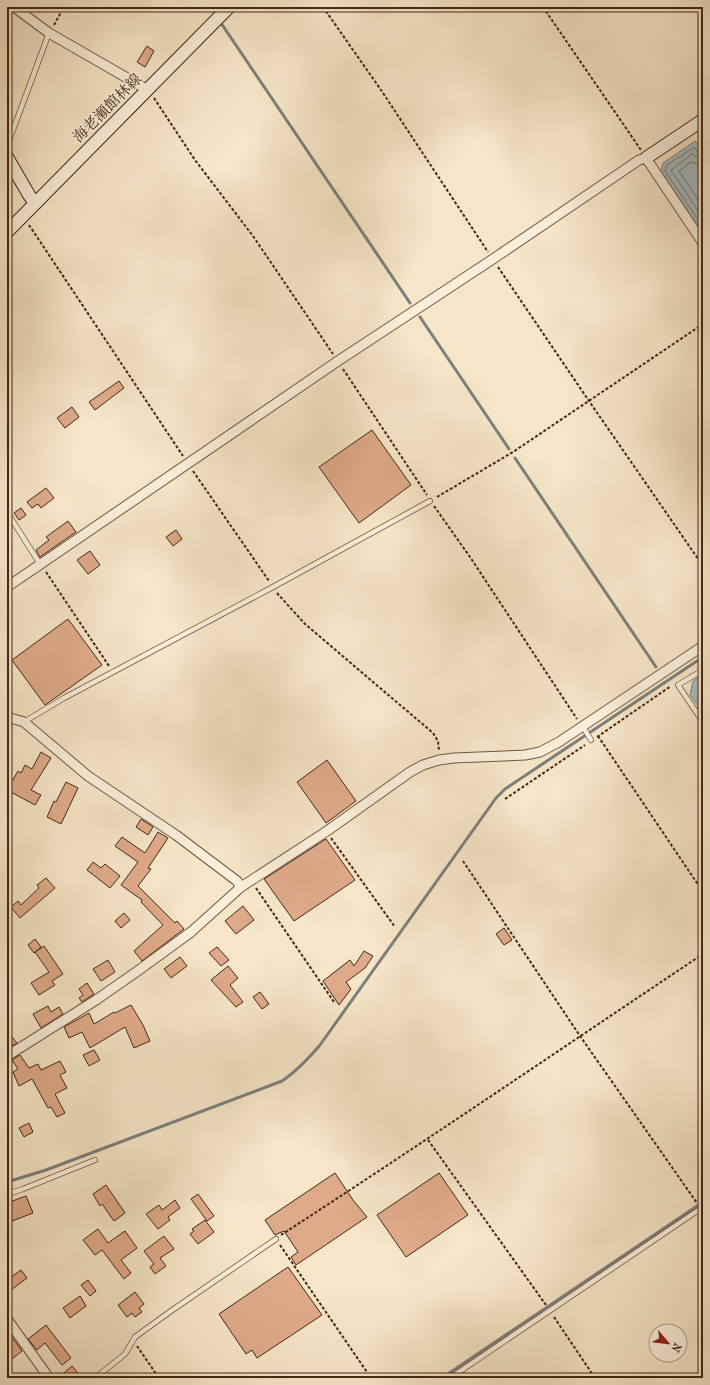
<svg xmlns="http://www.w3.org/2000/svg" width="710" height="1385" viewBox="0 0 710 1385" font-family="'IM FELL French Canon','Noto Serif JP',serif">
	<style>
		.water { fill: #a3bcc1; stroke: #7c807d }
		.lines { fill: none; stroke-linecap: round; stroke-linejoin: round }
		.shore { stroke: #72726c; stroke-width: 1 }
		.stream { stroke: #7c807d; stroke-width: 3 }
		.building { fill: #dfaa89; stroke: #422716 }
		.lane-casing { stroke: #6f5642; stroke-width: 6 }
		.street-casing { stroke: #6f5642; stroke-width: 11 }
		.secondary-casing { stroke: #422716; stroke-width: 14 }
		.path { stroke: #422716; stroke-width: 2; stroke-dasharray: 3 2; stroke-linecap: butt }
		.lane { stroke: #f9eedb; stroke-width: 4.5 }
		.street { stroke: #f9eedb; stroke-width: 9 }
		.secondary { stroke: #f9eedb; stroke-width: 12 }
		.labels { text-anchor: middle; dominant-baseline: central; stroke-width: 3; stroke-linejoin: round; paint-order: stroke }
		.street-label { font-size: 15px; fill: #422716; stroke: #f9eedb }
	</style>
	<rect width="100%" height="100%" fill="#f6e5c8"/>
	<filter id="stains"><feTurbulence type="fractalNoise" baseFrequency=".005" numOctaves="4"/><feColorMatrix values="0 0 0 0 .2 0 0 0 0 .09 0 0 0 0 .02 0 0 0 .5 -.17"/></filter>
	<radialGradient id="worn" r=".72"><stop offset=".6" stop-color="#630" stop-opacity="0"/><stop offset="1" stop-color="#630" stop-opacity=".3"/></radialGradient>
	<g class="water">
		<polygon points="695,141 703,152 703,234 661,172 663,163"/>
		<polygon points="703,674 703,713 690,695 693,681"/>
	</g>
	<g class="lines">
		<g class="shore">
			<polyline points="703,154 699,154 695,148 693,148 667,165 665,171 703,227"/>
			<polyline points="703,159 698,158 692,154 671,170 703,218"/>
			<polyline points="703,165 691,162 679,171 703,207"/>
		</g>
		<g class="stream">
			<polyline points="221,23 410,303"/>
			<polyline points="420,317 509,449"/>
			<polyline points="515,458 656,667"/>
			<path d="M7,1182L46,1170L282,1081C297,1071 308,1059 320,1045L496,798L505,789L703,657"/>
			<polyline points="442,1378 703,1202"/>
		</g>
	</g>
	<g class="building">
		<polygon points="147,46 154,51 145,67 137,62"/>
		<polygon points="119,381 124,388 95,410 89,402"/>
		<polygon points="72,407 79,417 65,428 57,418"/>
		<polygon points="372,430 411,485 359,523 319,467"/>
		<polygon points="46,488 54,498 41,508 38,504 32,508 27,502"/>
		<polygon points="21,508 26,515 19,520 14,513"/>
		<polygon points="68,521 76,532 40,557 36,550 49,540 46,537"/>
		<polygon points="176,530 182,539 173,546 166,537"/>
		<polygon points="90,551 100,565 88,574 77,560"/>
		<polygon points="68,619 102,665 45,705 12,660"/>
		<polygon points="41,752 51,758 31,790 41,795 35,805 7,790 7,777 13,780 18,771 21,773 25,765 32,769"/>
		<polygon points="327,760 356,801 326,823 297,782"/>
		<polygon points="66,782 78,788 61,824 47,817 54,801 56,802"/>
		<polygon points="141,819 153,827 148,835 136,827"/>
		<polygon points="158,832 168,838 148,868 151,869 138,886 175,923 177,921 184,929 142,961 134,951 163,925 141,902 142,900 121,885 138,862 115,846 122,837 145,853"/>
		<polygon points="326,839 355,880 294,921 264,879"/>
		<polygon points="93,862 101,868 105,864 120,876 110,888 87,870"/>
		<polygon points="46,878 55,888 20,918 11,907 18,901 21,905 39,888 37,885"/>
		<polygon points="243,906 254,920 236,934 225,921"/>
		<polygon points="124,913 130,920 121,928 115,921"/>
		<polygon points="504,928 512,940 504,945 496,934"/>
		<polygon points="35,939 41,947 34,953 28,945"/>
		<polygon points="44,946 63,974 52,981 55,985 39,995 31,983 49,972 35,952"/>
		<polygon points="217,947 229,960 221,966 209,953"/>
		<polygon points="364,951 373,956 365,968 346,982 351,989 339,1005 323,981 350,960 354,966"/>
		<polygon points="180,957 187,966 171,978 164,969"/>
		<polygon points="108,960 115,972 101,981 93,969"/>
		<polygon points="228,966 238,978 230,985 243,1002 236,1007 211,980"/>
		<polygon points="87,983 94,994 82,1002 79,998 83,995 79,989"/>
		<polygon points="260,992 269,1004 262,1009 253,997"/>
		<polygon points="131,1005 143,1025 150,1041 134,1048 125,1027 90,1048 82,1032 69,1038 64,1027 89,1013 94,1024 114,1012 115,1013"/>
		<polygon points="48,1006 51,1012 59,1007 63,1014 41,1028 33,1014"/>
		<polygon points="7,1031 17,1043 7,1049"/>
		<polygon points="94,1050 100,1060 89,1066 83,1055"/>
		<polygon points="20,1055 29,1068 38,1064 41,1070 60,1061 66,1072 60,1075 67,1088 55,1094 65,1113 57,1117 51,1107 48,1108 32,1079 19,1086 13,1072 18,1069 12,1060"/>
		<polygon points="29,1123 33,1132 24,1137 19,1128"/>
		<polygon points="335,1173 353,1200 367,1217 296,1265 291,1257 298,1252 284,1231 275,1235 265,1220"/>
		<polygon points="439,1173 468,1215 406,1257 377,1215"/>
		<polygon points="106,1185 125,1213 114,1221 102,1204 100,1206 93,1194"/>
		<polygon points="198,1194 214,1216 207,1221 191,1199"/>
		<polygon points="26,1196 33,1213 7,1223 7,1203"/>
		<polygon points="175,1200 180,1208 168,1217 170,1220 158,1229 146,1214 159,1205 162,1210"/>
		<polygon points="205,1220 214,1232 198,1244 190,1234 194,1231 192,1229"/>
		<polygon points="98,1229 108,1243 125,1231 137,1248 121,1260 131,1273 124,1279 102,1250 95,1255 83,1240"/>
		<polygon points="164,1236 174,1249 160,1258 166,1266 155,1274 150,1267 154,1264 144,1251"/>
		<polygon points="288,1267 322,1315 257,1358 252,1350 246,1354 219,1314"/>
		<polygon points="21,1270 27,1278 7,1293 7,1280"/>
		<polygon points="88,1280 96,1291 90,1296 81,1285"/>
		<polygon points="135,1292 144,1304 139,1308 142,1312 135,1317 132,1313 127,1317 118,1305"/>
		<polygon points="80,1296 86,1306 70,1318 63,1308"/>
		<polygon points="46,1325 71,1358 62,1365 45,1343 37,1350 28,1339"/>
		<polygon points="7,1330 22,1351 7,1363"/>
		<polygon points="72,1366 82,1378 58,1378"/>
	</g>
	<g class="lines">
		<g class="lane-casing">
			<g id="lane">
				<polyline points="7,146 49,33"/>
				<polyline points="7,512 40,564"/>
				<polyline points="703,670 678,685 703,722"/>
				<polyline points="24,722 64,698 273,587 430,501"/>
				<polyline points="583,727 591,740"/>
				<polyline points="7,1194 23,1189 95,1160"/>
				<polyline points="95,1378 125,1354 135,1337 171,1311 276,1239"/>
				<polyline points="450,1378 703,1207"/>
			</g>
		</g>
		<g class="street-casing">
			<g id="street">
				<polyline points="14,7 49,33 148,90"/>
				<polyline points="7,587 338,361 493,259 639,160 646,158 703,243"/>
				<polyline points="7,717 24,722 88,776 176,835 237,881 241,887"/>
				<polyline points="7,1056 96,1000 139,970 191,932 241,887 327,831 410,772 423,765 439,760 454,758 525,755 540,752 559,742 703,646"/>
				<polyline points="7,1319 49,1378"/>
			</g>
		</g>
		<g class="secondary-casing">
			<g id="secondary">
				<polyline points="7,157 29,195 35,203"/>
				<polyline points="646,158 703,120"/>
				<polyline points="7,232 229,7"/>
			</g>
		</g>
		<g class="path">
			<polyline points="323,7 381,90 488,252"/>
			<polyline points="543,7 641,150"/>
			<polyline points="54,25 64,7"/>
			<polyline points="154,98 195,160 253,236 333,354"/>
			<polyline points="29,225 183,456"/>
			<polyline points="498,267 589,401 703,566"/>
			<polyline points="343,369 427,495"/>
			<polyline points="193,471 269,581"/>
			<polyline points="437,497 513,452 703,324"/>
			<polyline points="434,506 470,557 577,719"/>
			<polyline points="46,572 109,666"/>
			<polyline points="277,593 305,624 433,733 438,741 439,751"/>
			<polyline points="598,736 703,892"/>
			<polyline points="597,737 671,686"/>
			<polyline points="505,799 585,745"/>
			<polyline points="331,838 395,927"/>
			<polyline points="463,861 580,1036 697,1203"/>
			<polyline points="256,888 334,1002"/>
			<polyline points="428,1140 546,1305"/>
			<path d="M281,1235C423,1143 562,1048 703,954"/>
			<polyline points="280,1245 371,1378"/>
			<polyline points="554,1317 595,1378"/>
			<polyline points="137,1346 159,1378"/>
		</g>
		<use href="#lane" class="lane"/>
		<use href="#street" class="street"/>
		<use href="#secondary" class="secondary"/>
	</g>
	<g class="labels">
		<g class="street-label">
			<text transform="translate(107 108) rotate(-45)">海老瀬館林線</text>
		</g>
	</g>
	<rect width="710" height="1385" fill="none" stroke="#f6e5c8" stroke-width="24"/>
	<rect x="8" y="8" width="694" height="1369" fill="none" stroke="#422716" stroke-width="2"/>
	<rect x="12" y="12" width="686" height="1361" fill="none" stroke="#422716"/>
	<g transform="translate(668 1343) rotate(118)"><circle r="19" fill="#f9eedb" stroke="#b09e8c"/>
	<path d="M0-3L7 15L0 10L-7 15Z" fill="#8f2418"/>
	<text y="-6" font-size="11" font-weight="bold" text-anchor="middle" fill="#422716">N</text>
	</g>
	<rect width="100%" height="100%" filter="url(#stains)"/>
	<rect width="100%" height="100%" fill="url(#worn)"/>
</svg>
